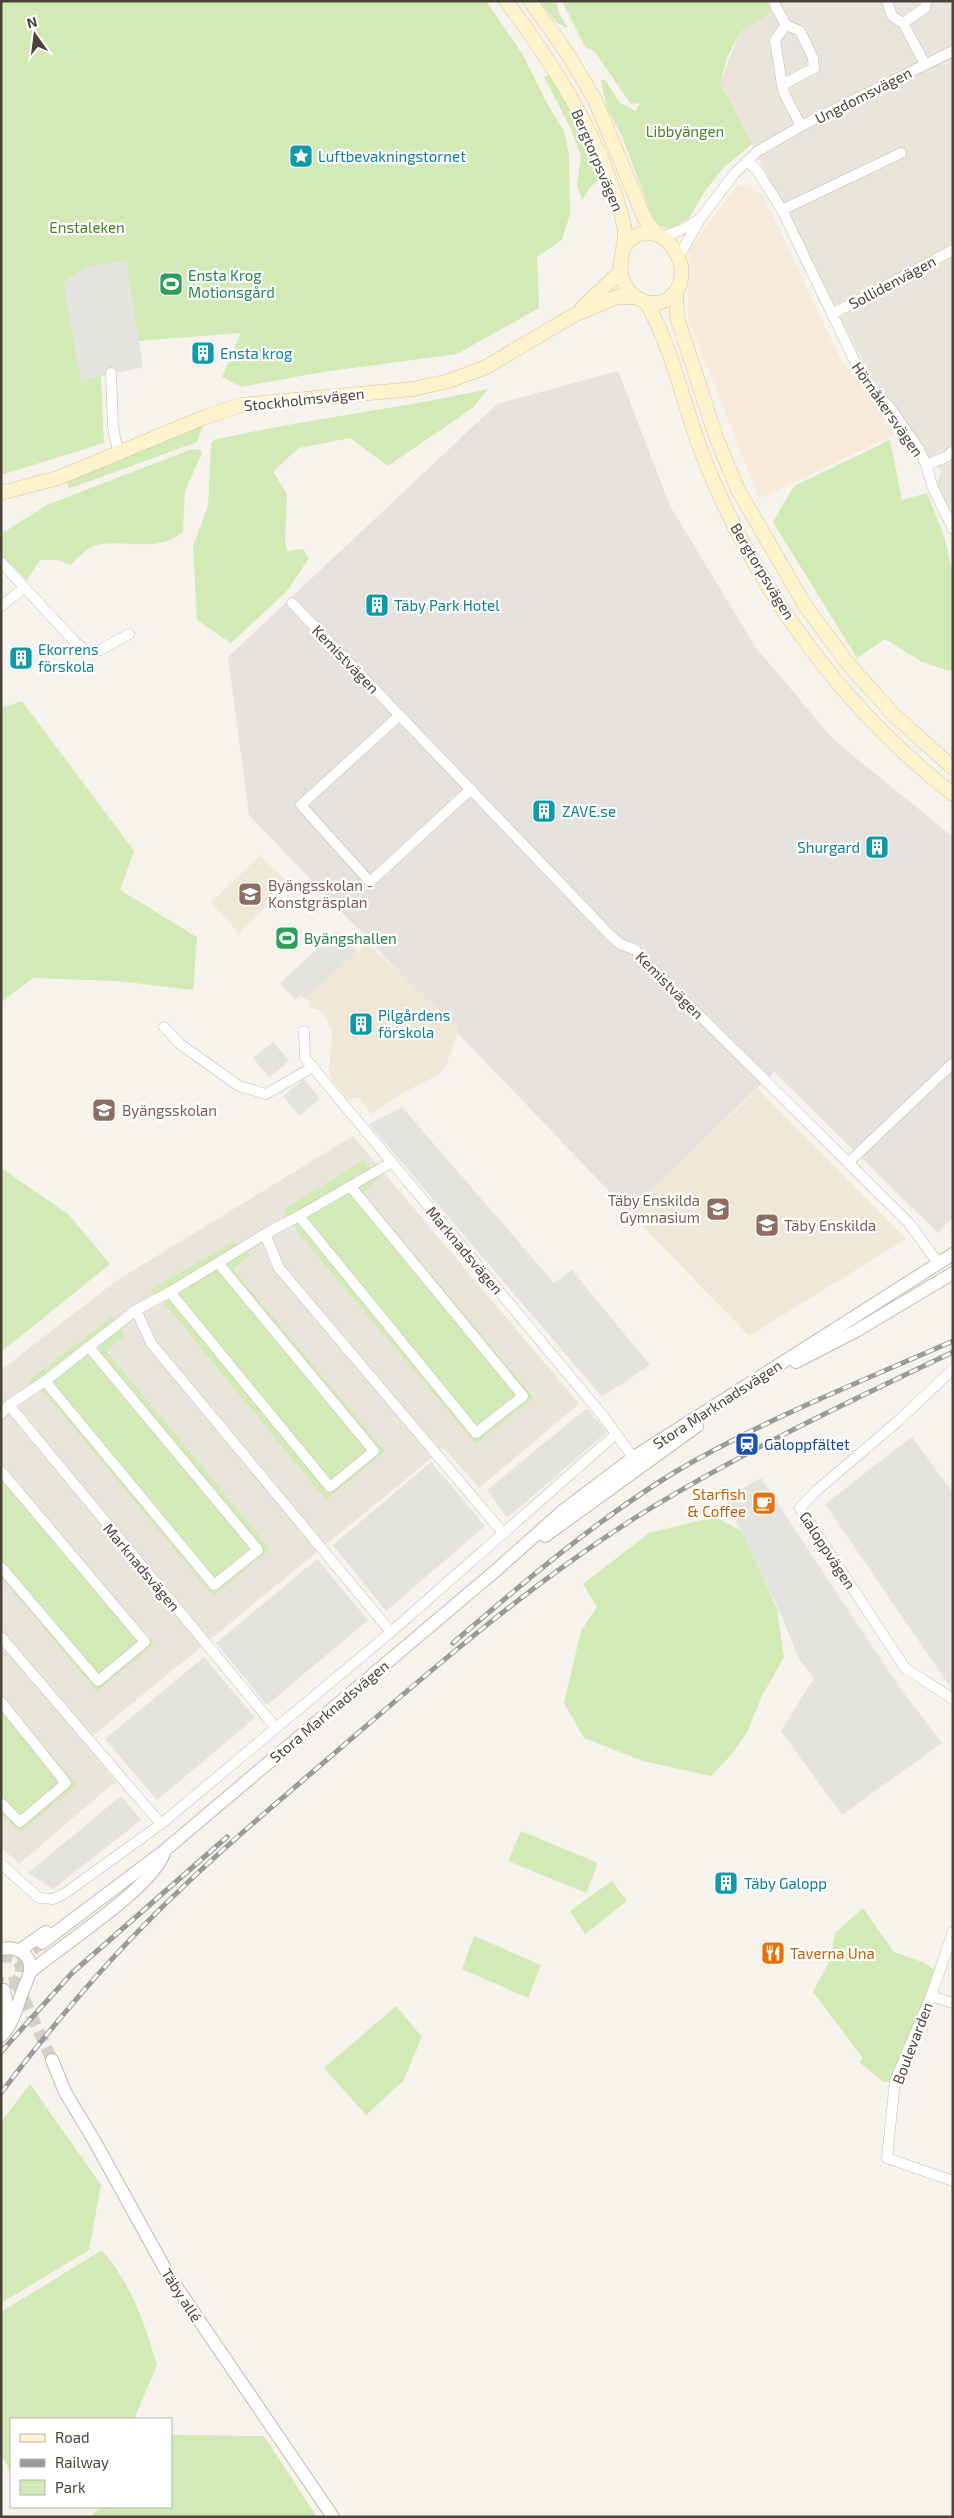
<svg xmlns="http://www.w3.org/2000/svg" width="954" height="2518" viewBox="0 0 954 2518" font-family="'Exo 2',sans-serif">
	<style>
		.residential { fill: #eae5da }
		.commercial { fill: #f7ead8 }
		.industrial { fill: #e6e2dd }
		.education { fill: #efe8d6 }
		.green { fill: #d2eab5 }
		.parking { fill: #e5e3e0 }
		.lines { fill: none; stroke-linecap: round; stroke-linejoin: round }
		.tertiary-tunnel { stroke: #d4d0c8; stroke-width: 12; stroke-dasharray: 12 6; stroke-linecap: butt }
		.minor-casing { stroke: #c2bbae; stroke-width: 11 }
		.tertiary-casing { stroke: #c2bbae; stroke-width: 14 }
		.secondary-casing { stroke: #d6c79b; stroke-width: 15 }
		.minor { stroke: #fff; stroke-width: 10 }
		.tertiary { stroke: #fff; stroke-width: 12 }
		.secondary { stroke: #fff3cd; stroke-width: 14 }
		.rail-casing { stroke: #9a9a9a; stroke-width: 5 }
		.rail { stroke: #fff; stroke-width: 3; stroke-dasharray: 9; stroke-linecap: butt }
		.labels { text-anchor: middle; dominant-baseline: central; stroke-width: 4.5; stroke-linejoin: round; paint-order: stroke }
		.street-label { font-size: 15px; fill: #4b4439; stroke: #fff }
		.park-label { font-size: 15px; fill: #4a7f2a; stroke: #fff }
		.culture-label { font-size: 15px; fill: #0d838f; stroke: #fff; text-anchor: start }
		.leisure-label { font-size: 15px; fill: #27864d; stroke: #fff; text-anchor: start }
		.education-label { font-size: 15px; fill: #785e54; stroke: #fff; text-anchor: start }
		.transit-label { font-size: 15px; fill: #164399; stroke: #fff; text-anchor: start }
		.food-label { font-size: 15px; fill: #c56008; stroke: #fff; text-anchor: end }
	</style>
	<rect width="100%" height="100%" fill="#f6f3ec"/>
	<g class="residential">
		<polygon points="765,1 953,1 953,525 936,487 941,471 928,459 866,368 720,83 740,32"/>
		<polygon points="353,1136 579,1404 479,1488 444,1448 85,1742 117,1783 110,1786 19,1864 1,1847 1,1370 116,1281"/>
	</g>
	<polygon class="commercial" points="738,185 763,195 841,360 898,433 759,499 688,317 689,249"/>
	<polygon class="industrial" points="618,371 670,506 756,648 834,740 953,837 953,1217 938,1233 774,1072 629,1212 249,815 228,657 497,404"/>
	<g class="education">
		<polygon points="260,855 289,884 239,933 211,903"/>
		<polygon points="367,943 459,1028 446,1066 436,1076 406,1091 372,1114 358,1097 349,1099 332,1080 329,1070 332,1032 326,1017 319,1010 308,1007 311,1003 306,998"/>
		<polygon points="758,1089 906,1239 749,1336 629,1212"/>
	</g>
	<g class="green">
		<polygon points="1,1 486,1 523,55 549,107 564,131 569,154 570,214 562,240 537,257 539,308 457,354 323,372 241,387 222,377 241,333 138,341 126,261 81,381 101,376 104,443 1,475"/>
		<polygon points="539,1 556,1 559,13 568,28 557,23"/>
		<polygon points="562,1 767,1 772,11 740,32 727,58 720,83 752,144 722,169 705,191 688,219 672,228 665,228 657,224 650,211 622,136 607,109 601,80 605,80 620,103 635,111 640,104 630,103 595,52 585,47"/>
		<polygon points="551,74 595,157 601,179 591,186 582,200 577,185 581,156 570,127 544,77"/>
		<path d="M488,389L474,407L388,466L350,438L299,448L273,471L287,495L285,540L287,551L303,549L309,558L287,591L231,643L197,620L193,546L208,506L211,444L214,440C305,419 398,409 488,389Z"/>
		<polygon points="204,424 197,442 68,489 68,480"/>
		<polygon points="890,440 902,500 927,493 945,539 953,575 953,672 922,662 885,639 857,658 773,522 794,486"/>
		<path d="M199,449L202,453L185,491L183,531C161,553 129,540 102,544C89,545 79,556 71,565L58,560H40L27,580L1,555V534L47,505L189,450Z"/>
		<polygon points="22,701 134,851 120,890 197,937 193,990 117,981 33,978 1,1002 1,708"/>
		<polygon points="363,1160 380,1177 363,1192 534,1398 476,1444 304,1240 283,1210"/>
		<polygon points="1,1168 68,1214 110,1264 1,1352"/>
		<polygon points="233,1242 250,1255 233,1269 385,1451 326,1500 159,1297 150,1290"/>
		<polygon points="112,1317 125,1336 106,1351 270,1549 213,1596 48,1397 28,1381"/>
		<polygon points="1,1462 154,1644 97,1692 1,1577"/>
		<polygon points="715,1517 742,1531 777,1609 784,1657 762,1696 747,1732 732,1754 711,1776 643,1761 584,1738 564,1703 581,1631 597,1607 583,1584 649,1533"/>
		<polygon points="1,1695 77,1785 21,1832 1,1814"/>
		<polygon points="521,1831 598,1863 586,1893 508,1861"/>
		<polygon points="612,1881 627,1901 585,1934 570,1911"/>
		<polygon points="863,1908 894,1952 922,1962 939,1972 895,2081 884,2082 859,2062 863,2058 813,1992 831,1958 835,1933"/>
		<polygon points="474,1936 541,1965 528,1998 462,1969"/>
		<polygon points="396,2006 422,2037 403,2081 366,2115 324,2068"/>
		<polygon points="30,2084 101,2185 89,2250 1,2303 1,2122"/>
		<path d="M102,2250C133,2288 143,2319 157,2365L134,2419H11V2474L1,2453V2312Z"/>
		<polygon points="171,2435 264,2436 317,2517 90,2517 100,2507 171,2507"/>
	</g>
	<g class="parking">
		<polygon points="126,260 143,367 81,381 63,282 86,267"/>
		<polygon points="337,931 357,952 305,999 301,995 295,1000 280,983"/>
		<polygon points="273,1042 289,1061 269,1077 253,1058"/>
		<polygon points="304,1079 320,1099 299,1116 283,1096"/>
		<polygon points="402,1107 554,1283 572,1270 650,1365 602,1397 369,1124"/>
		<polygon points="587,1408 607,1432 507,1518 487,1490"/>
		<polygon points="912,1437 953,1493 953,1691 825,1504"/>
		<polygon points="431,1462 485,1526 386,1611 333,1545"/>
		<polygon points="761,1478 897,1684 942,1743 842,1815 781,1731 814,1678 800,1661 782,1617 725,1498"/>
		<polygon points="317,1559 368,1620 267,1705 216,1643"/>
		<polygon points="204,1657 255,1718 157,1800 105,1739"/>
		<polygon points="121,1796 141,1820 53,1889 28,1873"/>
	</g>
	<g class="lines">
		<g class="tertiary-tunnel">
			<path d="M1,1957C18,1953 28,1969 16,1982L6,1984L1,1983"/>
			<polyline points="18,1960 42,1943"/>
			<polyline points="16,1982 52,2060"/>
		</g>
		<g class="minor-casing">
			<g id="minor">
				<polyline points="887,1 892,16 903,23 925,64"/>
				<polyline points="775,5 786,25"/>
				<polyline points="903,23 925,8 926,1"/>
				<polyline points="782,85 775,40 786,25 800,31 813,58 814,68 782,85 785,95 801,126"/>
				<polyline points="747,161 757,170 782,210 861,374 891,409 919,449 926,465 933,488 953,529"/>
				<polyline points="782,210 901,153"/>
				<polyline points="662,237 681,230 700,219"/>
				<polyline points="679,256 700,219 734,174 758,151 801,126 953,51"/>
				<polyline points="832,314 953,250"/>
				<polyline points="111,373 113,427 118,452"/>
				<polyline points="926,465 946,457 953,451"/>
				<polyline points="1,562 74,641 86,651 100,650 129,634"/>
				<polyline points="292,603 609,934 620,944 636,950 640,959 652,968 909,1223 938,1263"/>
				<polyline points="1,606 24,588"/>
				<polyline points="400,715 301,805 370,882 471,789"/>
				<polyline points="164,1027 180,1044 239,1086 266,1094 313,1067"/>
				<polyline points="304,1031 305,1058 603,1416 637,1463"/>
				<polyline points="848,1163 953,1063"/>
				<polyline points="351,1187 523,1396 476,1433 299,1216 392,1162"/>
				<polyline points="265,1234 279,1268 504,1534"/>
				<polyline points="219,1264 374,1451 330,1487 170,1292 265,1234 299,1216"/>
				<polyline points="136,1310 151,1343 391,1632"/>
				<polyline points="953,1369 897,1422 816,1491 800,1508 905,1668 953,1699"/>
				<polyline points="45,1381 136,1310 170,1292"/>
				<polyline points="9,1405 276,1728"/>
				<polyline points="1,1414 9,1405 45,1381 214,1585 258,1550 89,1347"/>
				<polyline points="1,1471 145,1642 98,1681 1,1567"/>
				<polyline points="1,1637 161,1824"/>
				<polyline points="1,1702 66,1783 20,1822 1,1803"/>
				<polyline points="1,1864 39,1898 53,1899 64,1894 161,1824 391,1632 616,1434"/>
				<polyline points="953,1932 931,1996 895,2081 887,2158 953,2181"/>
				<polyline points="931,1996 953,2003"/>
			</g>
		</g>
		<g class="tertiary-casing">
			<g id="tertiary">
				<polyline points="796,1362 856,1331 953,1273"/>
				<polyline points="545,1536 697,1426"/>
				<polyline points="42,1943 164,1851 494,1572 565,1509 634,1457 953,1254"/>
				<path d="M1,1949C16,1946 32,1953 30,1971C29,1978 24,1986 22,1993C16,2008 13,2025 1,2036"/>
				<polyline points="20,1950 46,1932"/>
				<path d="M30,1972C61,1946 153,1887 164,1853"/>
				<polyline points="1,2021 7,2005 4,1990"/>
				<polyline points="52,2060 65,2092 95,2142 169,2276 333,2517"/>
			</g>
		</g>
		<g class="secondary-casing">
			<g id="secondary">
				<path d="M506,1C557,69 603,142 624,225C629,243 615,264 623,281C630,299 653,310 669,298C705,272 655,202 623,248"/>
				<polyline points="530,1 567,53 594,98 645,219 655,233"/>
				<polyline points="676,291 677,317 716,437 738,490 806,607 849,665 894,715 953,768"/>
				<path d="M646,302C674,351 684,409 705,461C756,589 844,710 953,794"/>
				<polyline points="582,308 621,271"/>
				<polyline points="1,493 58,478 205,417 241,405 413,389 449,381 486,367 574,315 617,297 635,297"/>
			</g>
		</g>
		<use href="#minor" class="minor"/>
		<use href="#tertiary" class="tertiary"/>
		<use href="#secondary" class="secondary"/>
		<g class="rail-casing">
			<g id="rail">
				<path d="M453,1643C524,1582 595,1521 675,1472C763,1420 860,1382 953,1341"/>
				<polyline points="1,2052 72,1973 227,1837"/>
				<path d="M1,2093C56,2020 116,1950 183,1887C225,1846 271,1808 316,1769C420,1680 522,1589 638,1516C738,1454 846,1403 953,1352"/>
			</g>
		</g>
		<use href="#rail" class="rail"/>
	</g>
	<defs>
		<g id="sight-square" transform="scale(1.25)"><rect x="-9" y="-9" width="18" height="18" rx="4" fill="#0f9aa8" stroke="#fff"/><path d="M0-6L1.8-2.2L6-1.7L2.9 1.2L3.7 5.4L0 3.3L-3.7 5.4L-2.9 1.2L-6-1.7L-1.8-2.2Z" fill="#fff"/></g>
		<g id="stadium-square" transform="scale(1.25)"><rect x="-9" y="-9" width="18" height="18" rx="4" fill="#2e9e5b" stroke="#fff"/><path d="M0-5a6.5 5 0 1 0 0 10a6.5 5 0 1 0 0-10ZM-3.5-1.8h7v3.6h-7Z" fill="#fff"/></g>
		<g id="building-square" transform="scale(1.25)"><rect x="-9" y="-9" width="18" height="18" rx="4" fill="#0f9aa8" stroke="#fff"/><path d="M-4-6H4V6H1V3H-1V6H-4ZM-2.5-4.3h1.7v1.8h-1.7ZM.8-4.3h1.7v1.8H.8ZM-2.5-1h1.7V.8h-1.7ZM.8-1h1.7V.8H.8Z" fill="#fff"/></g>
		<g id="school-square" transform="scale(1.25)"><rect x="-9" y="-9" width="18" height="18" rx="4" fill="#8d6e63" stroke="#fff"/><path d="M0-5L7-2L0 1L-7-2ZM-4 1L0 2.5L4 1V4Q0 6-4 4Z" fill="#fff"/></g>
		<g id="station-square" transform="scale(1.25)"><rect x="-9" y="-9" width="18" height="18" rx="4" fill="#1a4fb4" stroke="#fff"/><path d="M-3-6H3Q5-6 5-4V2Q5 4 3 4L4.5 6H3L1.5 4h-3L-3 6H-4.5L-3 4Q-5 4-5 2V-4Q-5-6-3-6ZM-3.5-4v3h7v-3ZM-3.5 1v1.5H-2V1ZM2 1v1.5H3.5V1Z" fill="#fff"/></g>
		<g id="cafe-square" transform="scale(1.25)"><rect x="-9" y="-9" width="18" height="18" rx="4" fill="#e8710a" stroke="#fff"/><path d="M-5.5-4.5H6V0H3Q3 3.5 0 3.5H-2.5Q-5.5 3.5-5.5 0ZM3-3.2v2h1.7v-2ZM-6 4.5H4V6H-6Z" fill="#fff"/></g>
		<g id="restaurant-square" transform="scale(1.25)"><rect x="-9" y="-9" width="18" height="18" rx="4" fill="#e8710a" stroke="#fff"/><path d="M-5-6h1v4h1v-4h1v4h1v-4h1v5L-1.5 .5V6h-2V.5L-5-1ZM5-6V6H3V1.5H1.5Q1.5-4 5-6Z" fill="#fff"/></g>
	</defs>
	<g fill-rule="evenodd">
		<use href="#sight-square" x="301" y="156"/>
		<use href="#stadium-square" x="171" y="284"/>
		<use href="#building-square" x="203" y="353"/>
		<use href="#building-square" x="377" y="605"/>
		<use href="#building-square" x="21" y="658"/>
		<use href="#building-square" x="544" y="811"/>
		<use href="#building-square" x="877" y="847"/>
		<use href="#school-square" x="250" y="894"/>
		<use href="#stadium-square" x="287" y="938"/>
		<use href="#building-square" x="361" y="1024"/>
		<use href="#school-square" x="104" y="1110"/>
		<use href="#school-square" x="718" y="1209"/>
		<use href="#school-square" x="767" y="1225"/>
		<use href="#station-square" x="747" y="1444"/>
		<use href="#cafe-square" x="764" y="1503"/>
		<use href="#building-square" x="726" y="1883"/>
		<use href="#restaurant-square" x="773" y="1953"/>
	</g>
	<g class="labels">
		<g class="street-label">
			<text transform="translate(863 95) rotate(-27)">Ungdomsvägen</text>
			<text transform="translate(598 160) rotate(67)">Bergtorpsvägen</text>
			<text transform="translate(892 282) rotate(-28)">Sollidenvägen</text>
			<text transform="translate(304 399) rotate(-6)">Stockholmsvägen</text>
			<text transform="translate(888 409) rotate(55)">Hörnåkersvägen</text>
			<text transform="translate(763 571) rotate(59)">Bergtorpsvägen</text>
			<text transform="translate(346 659) rotate(46)">Kemistvägen</text>
			<text transform="translate(670 985) rotate(45)">Kemistvägen</text>
			<text transform="translate(465 1250) rotate(50)">Marknadsvägen</text>
			<text transform="translate(717 1404) rotate(-33)">Stora Marknadsvägen</text>
			<text transform="translate(828 1550) rotate(57)">Galoppvägen</text>
			<text transform="translate(142 1567) rotate(50)">Marknadsvägen</text>
			<text transform="translate(329 1711) rotate(-40)">Stora Marknadsvägen</text>
			<text transform="translate(912 2043) rotate(-69)">Boulevarden</text>
			<text transform="translate(182 2295) rotate(57)">Täby allé</text>
		</g>
		<g class="park-label">
			<text x="685" y="131">Libbyängen</text>
			<text x="87" y="227">Enstaleken</text>
		</g>
		<g class="culture-label">
			<text x="318" y="156">Luftbevakningstornet</text>
			<text x="220" y="353">Ensta krog</text>
			<text x="394" y="605">Täby Park Hotel</text>
			<text x="38" y="649">Ekorrens<tspan x="38" dy="17">förskola</tspan></text>
			<text x="562" y="811">ZAVE.se</text>
			<text x="860" y="847" text-anchor="end">Shurgard</text>
			<text x="378" y="1015">Pilgårdens<tspan x="378" dy="17">förskola</tspan></text>
			<text x="744" y="1883">Täby Galopp</text>
		</g>
		<g class="leisure-label">
			<text x="188" y="275">Ensta Krog<tspan x="188" dy="17">Motionsgård</tspan></text>
			<text x="304" y="938">Byängshallen</text>
		</g>
		<g class="education-label">
			<text x="268" y="885">Byängsskolan -<tspan x="268" dy="17">Konstgräsplan</tspan></text>
			<text x="122" y="1110">Byängsskolan</text>
			<text x="700" y="1200" text-anchor="end">Täby Enskilda<tspan x="700" dy="17">Gymnasium</tspan></text>
			<text x="784" y="1225">Täby Enskilda</text>
		</g>
		<g class="transit-label">
			<text x="764" y="1444">Galoppfältet</text>
		</g>
		<g class="food-label">
			<text x="746" y="1494">Starfish<tspan x="746" dy="17">&amp; Coffee</tspan></text>
			<text x="790" y="1953" text-anchor="start">Taverna Una</text>
		</g>
	</g>
	<rect width="954" height="2518" fill="none" stroke="#4b4439" stroke-width="5"/>
	<rect x="10" y="2418" width="162" height="90" fill="#ffffff" stroke="#b7b4b0"/>
	<rect x="20" y="2434" width="25" height="8" fill="#fff3cd" stroke="#b7b4b0"/>
	<text x="55" y="2443" font-size="15" fill="#4b4439">Road</text>
	<rect x="20" y="2459" width="25" height="8" fill="#9a9a9a" stroke="#b7b4b0"/>
	<text x="55" y="2468" font-size="15" fill="#4b4439">Railway</text>
	<rect x="20" y="2480" width="25" height="15" fill="#d2eab5" stroke="#b7b4b0"/>
	<text x="55" y="2493" font-size="15" fill="#4b4439">Park</text>
	<g transform="translate(35 35) rotate(346)" stroke="#ffffff" stroke-width="4" paint-order="stroke">
	<path d="M0-4L9 19L0 12L-9 19Z" fill="#4b4439"/>
	<text y="-8" font-size="14" font-weight="bold" text-anchor="middle" fill="#4b4439">N</text>
	</g>
</svg>
